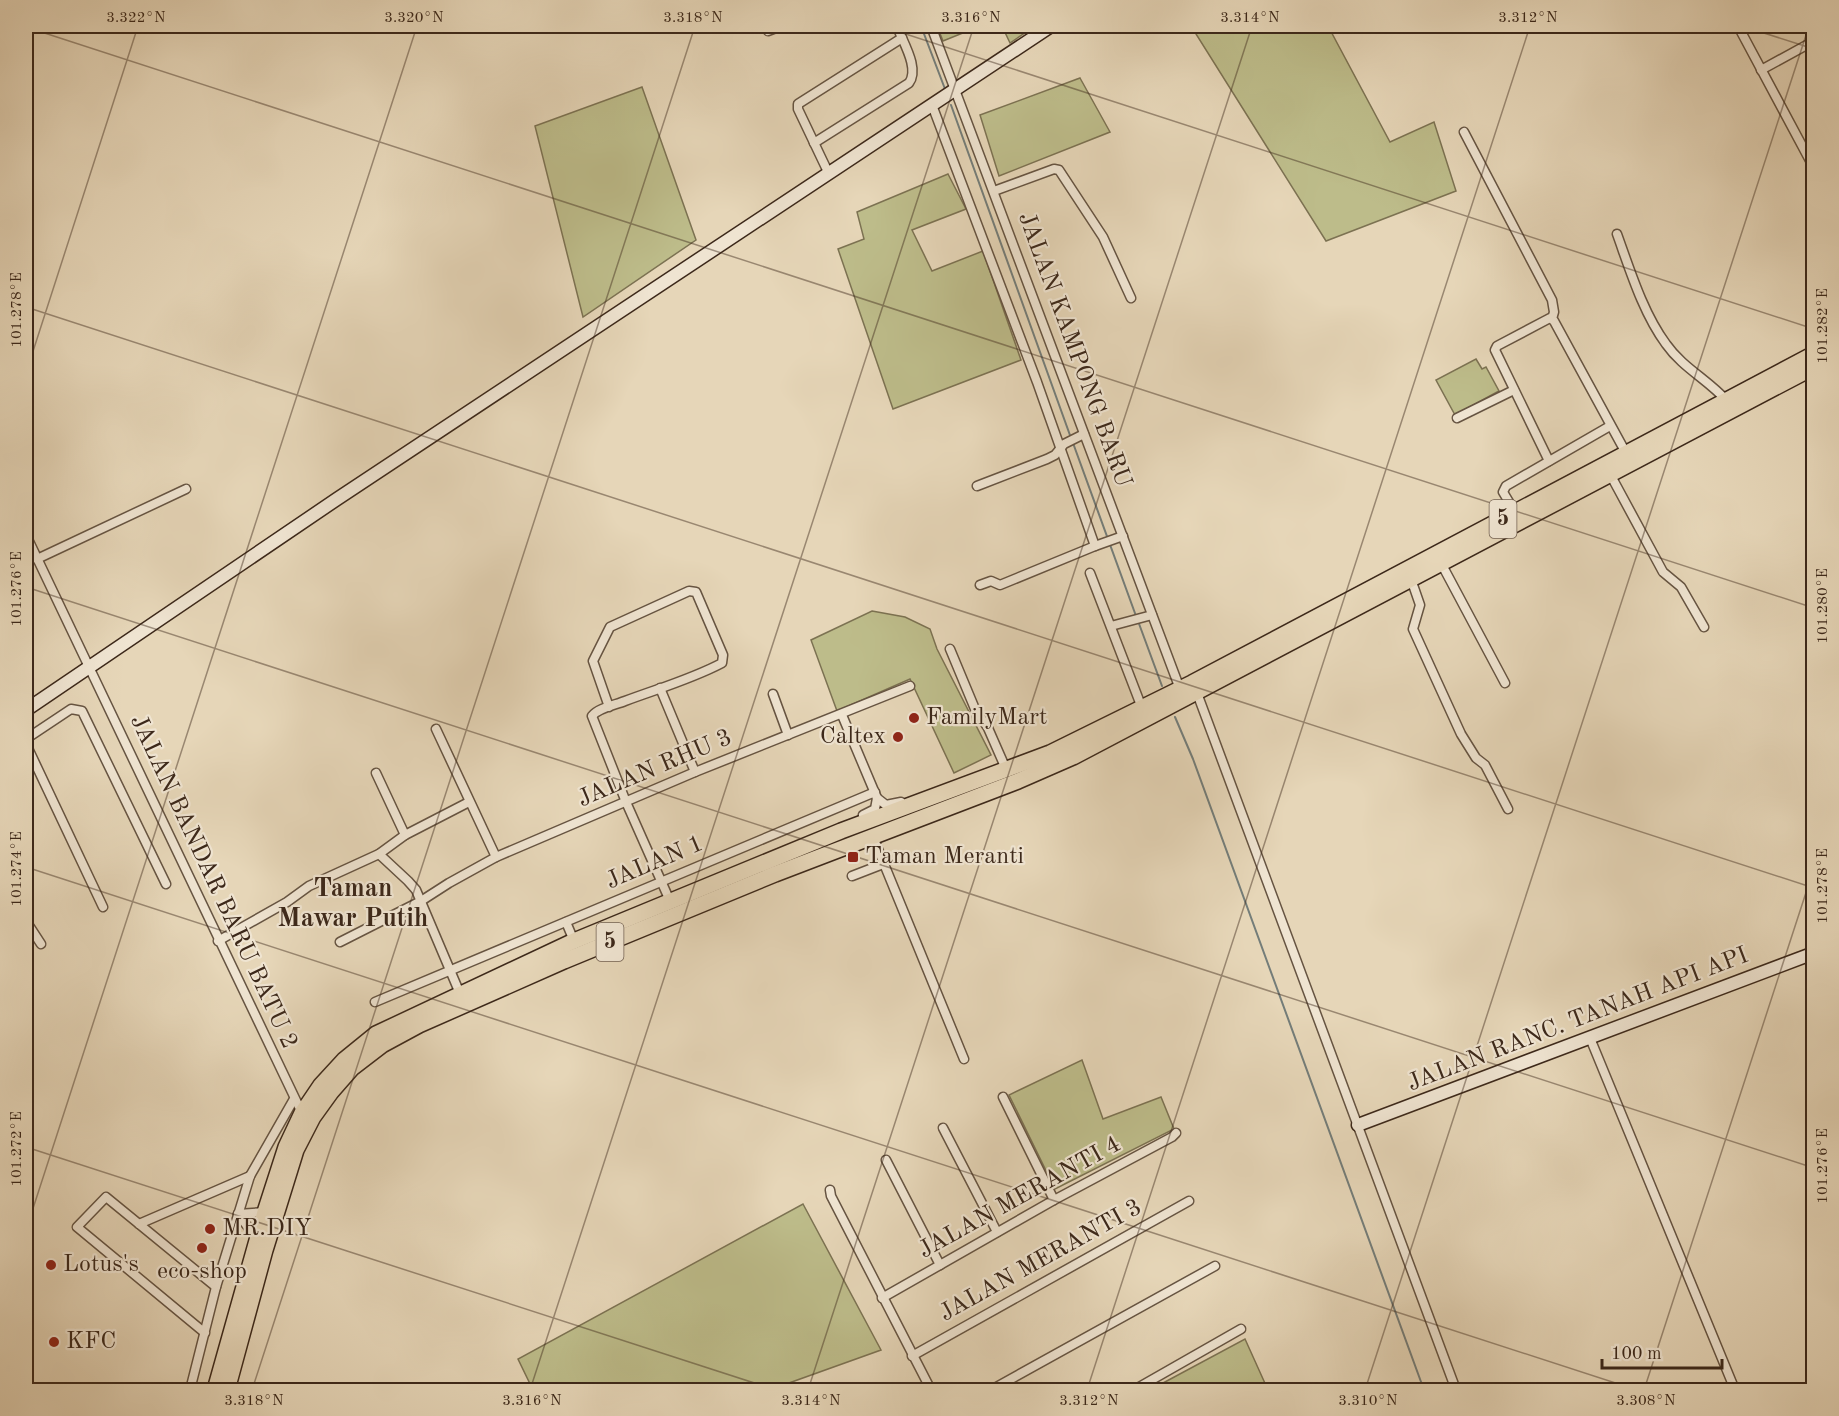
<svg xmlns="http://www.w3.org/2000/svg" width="1839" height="1416" viewBox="0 0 1839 1416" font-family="'Old Standard TT',serif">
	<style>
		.green { fill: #bdbc8a; stroke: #7c7252; stroke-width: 1.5 }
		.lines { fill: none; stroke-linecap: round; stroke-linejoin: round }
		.stream { stroke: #747d79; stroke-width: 2 }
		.street-casing { stroke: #665442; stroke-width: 11 }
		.secondary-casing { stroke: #3c281a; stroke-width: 15 }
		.highway-casing { stroke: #3c281a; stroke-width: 18 }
		.street { stroke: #efe4d1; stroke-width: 8 }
		.secondary { stroke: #efe4d1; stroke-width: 12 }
		.highway { stroke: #e6d6b8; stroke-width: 15 }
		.ticks { fill: none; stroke: #3c281a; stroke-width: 1.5; stroke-opacity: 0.45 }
		.poi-dot { fill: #8f2418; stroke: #efe4d1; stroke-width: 2 }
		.labels { text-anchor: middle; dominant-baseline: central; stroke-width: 4.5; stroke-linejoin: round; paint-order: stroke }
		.shield { fill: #efe4d1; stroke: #726051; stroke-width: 1.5 }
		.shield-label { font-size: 22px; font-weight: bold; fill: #3c281a }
		.street-label { font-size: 24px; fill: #3c281a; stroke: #efe4d1 }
		.poi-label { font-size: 24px; fill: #3c281a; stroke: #efe4d1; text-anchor: start }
		.neighbourhood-label { font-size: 26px; font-weight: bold; fill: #3c281a; stroke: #efe4d1 }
		.neatline { fill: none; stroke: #3c281a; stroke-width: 2 }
		.ticks-label { font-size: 15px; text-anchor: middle; fill: #3c281a }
	</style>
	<rect width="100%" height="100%" fill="#e6d6b8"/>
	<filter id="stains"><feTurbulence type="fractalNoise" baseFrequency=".00333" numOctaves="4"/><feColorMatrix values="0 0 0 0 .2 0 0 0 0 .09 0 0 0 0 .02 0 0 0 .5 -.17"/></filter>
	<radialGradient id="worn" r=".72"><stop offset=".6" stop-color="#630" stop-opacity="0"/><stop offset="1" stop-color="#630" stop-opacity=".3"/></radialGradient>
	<g class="green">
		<polygon points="937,26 980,26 943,41"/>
		<polygon points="1002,26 1035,26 1010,43"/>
		<polygon points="1195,26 1328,26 1390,142 1434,122 1456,191 1326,241 1196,34"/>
		<polygon points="1080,78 1110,132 999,176 980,115"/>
		<polygon points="642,87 696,240 583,317 535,126"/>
		<polygon points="948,174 966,209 912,230 932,271 983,251 1021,360 893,409 838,249 864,239 857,212"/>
		<polygon points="1476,359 1482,369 1486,367 1499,391 1455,415 1436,380"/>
		<polygon points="872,611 905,617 930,629 937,649 991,755 954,773 910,679 837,711 811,640"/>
		<polygon points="1082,1060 1103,1119 1161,1097 1174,1129 1055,1189 1009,1095"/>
		<polygon points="803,1204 881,1350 775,1388 776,1390 533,1390 518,1359"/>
		<polygon points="1245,1339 1268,1390 1150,1390"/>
	</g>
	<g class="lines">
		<g class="stream">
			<polyline points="921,26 945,89"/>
			<polyline points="951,105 1071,438"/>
			<polyline points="1073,443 1136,616"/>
			<polyline points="1138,621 1162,686"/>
			<polyline points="1175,717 1193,759 1424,1390"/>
		</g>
		<g class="street-casing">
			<g id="street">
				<polyline points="931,26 1180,689"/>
				<polyline points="1738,26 1814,168"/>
				<polyline points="768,31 781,26"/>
				<polyline points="1761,70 1814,41"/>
				<polyline points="932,105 1037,382 1095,546"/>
				<polyline points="1464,132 1552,300 1554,312 1552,319"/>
				<path d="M814,143L909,83C920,68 902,41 897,26"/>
				<polyline points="828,172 798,109 798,104 902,38"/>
				<polyline points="994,191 1054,169 1059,170 1103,237 1131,298"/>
				<path d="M1617,234C1630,270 1643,313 1666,344C1682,367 1708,380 1726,400"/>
				<polyline points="1457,418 1514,390"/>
				<polyline points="1549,461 1495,350 1497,346 1550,318 1554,321 1626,453"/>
				<polyline points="1610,474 1663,572 1681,587 1704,627"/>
				<polyline points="977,486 1047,459 1055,455 1064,444 1084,434"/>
				<polyline points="1515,512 1503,492 1506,486 1610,426"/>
				<polyline points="26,535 302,1113"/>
				<polyline points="37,559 186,489"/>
				<polyline points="1441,563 1505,683"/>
				<polyline points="1090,573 1142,708"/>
				<polyline points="1411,579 1420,605 1413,629 1461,734 1476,758 1485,765 1508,809"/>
				<polyline points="980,585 991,581 1000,585 1095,546 1123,536"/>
				<polyline points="1111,626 1152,615"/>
				<polyline points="950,649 975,709 988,728 1006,769"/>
				<polyline points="660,688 695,772"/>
				<polyline points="1197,693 1456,1390"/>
				<polyline points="773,694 788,735"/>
				<path d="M609,707L593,661L610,627L689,591L696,592L723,655L722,663C692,679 657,689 625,701C615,705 598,708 592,716L626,802L670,901"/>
				<polyline points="842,715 877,798 875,809 863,815"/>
				<polyline points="436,729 496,857"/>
				<polyline points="26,739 71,709 82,711 166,884"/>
				<polyline points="26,744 103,907"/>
				<polyline points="376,773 405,835 469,802"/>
				<polyline points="877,798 886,805 901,802"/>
				<polyline points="873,837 964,1059"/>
				<polyline points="379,854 408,881 416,890 461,996"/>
				<polyline points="852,876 883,864"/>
				<polyline points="26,921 41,944"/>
				<polyline points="566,922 574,941"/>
				<polyline points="218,941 287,902 309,886 379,854 405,835"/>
				<polyline points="340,942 421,901 449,883 496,857 695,772 910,686"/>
				<polyline points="375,1002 875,792"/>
				<polyline points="1590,1038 1735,1390"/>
				<polyline points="1003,1097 1054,1200"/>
				<polyline points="943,1128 997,1232"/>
				<polyline points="886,1160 940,1265"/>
				<polyline points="830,1190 831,1196 931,1390"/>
				<polyline points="238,1214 257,1239"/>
				<polyline points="238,1214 265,1212"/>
				<polyline points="139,1224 250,1176"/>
				<polyline points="882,1298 1054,1200 1172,1137 1176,1133"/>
				<polyline points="205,1333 77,1227 106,1197 216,1287"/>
				<polyline points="912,1356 1189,1201"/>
				<polyline points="190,1390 216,1287 250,1176 294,1099"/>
				<polyline points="991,1390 1215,1266"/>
				<polyline points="1134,1390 1241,1329"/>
			</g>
		</g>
		<g class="secondary-casing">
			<g id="secondary">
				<polyline points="26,710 337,499 1051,26"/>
				<polyline points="1358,1125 1814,953"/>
			</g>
		</g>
		<g class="highway-casing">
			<g id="highway">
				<polyline points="215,1390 265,1212 286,1147 302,1113 321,1085 344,1060 376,1034 574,941 841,831 1050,753 1192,683 1814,354"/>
				<polyline points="227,1390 265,1250 296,1150 313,1117 331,1092 352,1068 382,1045 419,1025 564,961 775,874 1018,781 1073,757 1814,367"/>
			</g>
		</g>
		<use href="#street" class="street"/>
		<use href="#secondary" class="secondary"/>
		<use href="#highway" class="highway"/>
	</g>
	<path class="ticks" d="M881,26L1814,329M1742,26L1814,49M26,27L1814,608M26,307L1814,888M26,373L138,26M26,587L1814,1168M26,867L1637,1390M26,1147L776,1390M26,1230L417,26M252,1390L695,26M530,1390L974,26M808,1390L1252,26M1087,1390L1530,26M1365,1390L1809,26M1644,1390L1814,868"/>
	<g class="poi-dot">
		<circle cx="914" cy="718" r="6"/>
		<circle cx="898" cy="737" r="6"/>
		<rect x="847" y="851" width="12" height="12" rx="3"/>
		<circle cx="210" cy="1229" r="6"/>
		<circle cx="202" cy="1248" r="6"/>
		<circle cx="51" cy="1265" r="6"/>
		<circle cx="54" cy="1342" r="6"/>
	</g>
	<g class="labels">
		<g class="shield">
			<rect x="1489.5" y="500" width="27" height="38" rx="4.5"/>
			<rect x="596.5" y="923" width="27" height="38" rx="4.5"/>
		</g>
		<g class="shield-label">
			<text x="1503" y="519">5</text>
			<text x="610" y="942">5</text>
		</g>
		<g class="street-label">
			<text transform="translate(1074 350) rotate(70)">JALAN KAMPONG BARU</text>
			<text transform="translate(655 769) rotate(-23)">JALAN RHU 3</text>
			<text transform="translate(655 863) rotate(-23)">JALAN 1</text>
			<text transform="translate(213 882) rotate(65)">JALAN BANDAR BARU BATU 2</text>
			<text transform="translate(1578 1020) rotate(-21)">JALAN RANC. TANAH API API</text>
			<text transform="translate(1020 1198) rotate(-29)">JALAN MERANTI 4</text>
			<text transform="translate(1041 1261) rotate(-29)">JALAN MERANTI 3</text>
		</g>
		<g class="poi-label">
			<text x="926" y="718">FamilyMart</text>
			<text x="886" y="737" text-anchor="end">Caltex</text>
			<text x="865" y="857">Taman Meranti</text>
			<text x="222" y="1229">MR.DIY</text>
			<text x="63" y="1265">Lotus's</text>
			<text x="202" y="1272" text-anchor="middle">eco-shop</text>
			<text x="66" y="1342">KFC</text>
		</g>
		<g class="neighbourhood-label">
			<text x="353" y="889">Taman<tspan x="353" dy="30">Mawar Putih</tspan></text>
		</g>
	</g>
	<rect width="1839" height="1416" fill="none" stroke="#e6d6b8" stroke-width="66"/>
	<path d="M1602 1359v9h120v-9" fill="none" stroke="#3c281a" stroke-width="3"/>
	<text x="1611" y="1359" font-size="18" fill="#3c281a" stroke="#efe4d1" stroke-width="4.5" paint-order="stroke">100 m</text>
	<rect x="33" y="33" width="1773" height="1350" class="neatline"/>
	<g class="ticks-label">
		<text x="136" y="22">3.322°N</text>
		<text x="414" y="22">3.320°N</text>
		<text x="693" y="22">3.318°N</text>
		<text x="971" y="22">3.316°N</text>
		<text x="1250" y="22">3.314°N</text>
		<text x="1528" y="22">3.312°N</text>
		<text transform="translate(16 310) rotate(-90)" y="5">101.278°E</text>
		<text transform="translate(1822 326) rotate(-90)" y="5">101.282°E</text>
		<text transform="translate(16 589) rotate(-90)" y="5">101.276°E</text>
		<text transform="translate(1822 606) rotate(-90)" y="5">101.280°E</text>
		<text transform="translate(16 869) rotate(-90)" y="5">101.274°E</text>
		<text transform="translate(1822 886) rotate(-90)" y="5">101.278°E</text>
		<text transform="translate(16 1149) rotate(-90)" y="5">101.272°E</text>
		<text transform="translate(1822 1166) rotate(-90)" y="5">101.276°E</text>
		<text x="254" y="1405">3.318°N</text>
		<text x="532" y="1405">3.316°N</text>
		<text x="811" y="1405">3.314°N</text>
		<text x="1089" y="1405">3.312°N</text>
		<text x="1368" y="1405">3.310°N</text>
		<text x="1646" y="1405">3.308°N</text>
	</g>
	<rect width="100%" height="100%" filter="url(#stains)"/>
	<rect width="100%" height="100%" fill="url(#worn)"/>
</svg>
